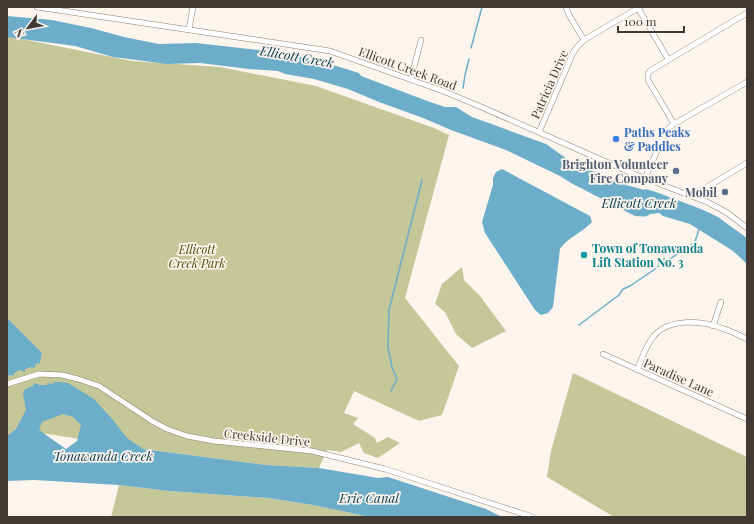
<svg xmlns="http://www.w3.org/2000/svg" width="754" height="524" viewBox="0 0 754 524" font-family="'Playfair Display',serif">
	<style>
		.green { fill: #c4c798 }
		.water { fill: #6cadca; fill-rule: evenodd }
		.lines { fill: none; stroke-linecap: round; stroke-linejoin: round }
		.stream { stroke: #6cadca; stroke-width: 1.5 }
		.minor-casing { stroke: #907f71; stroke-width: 6 }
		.minor { stroke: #fff; stroke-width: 5 }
		.shop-dot { fill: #3f7fe0; stroke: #fcf5ee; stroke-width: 1.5 }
		.service-dot { fill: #5c6f8a; stroke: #fcf5ee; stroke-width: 1.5 }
		.culture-dot { fill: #0f9aa8; stroke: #fcf5ee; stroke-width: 1.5 }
		.labels { text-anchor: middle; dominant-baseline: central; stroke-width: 3.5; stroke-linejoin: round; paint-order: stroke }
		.street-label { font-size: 12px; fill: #413933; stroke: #fcf5ee }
		.shop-label { font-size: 12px; font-weight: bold; fill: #366cbe; stroke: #fcf5ee; text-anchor: start }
		.service-label { font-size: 12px; font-weight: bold; fill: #4e5e75; stroke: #fcf5ee; text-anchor: end }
		.culture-label { font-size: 12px; font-weight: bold; fill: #0d838f; stroke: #fcf5ee; text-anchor: start }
		.park-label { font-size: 12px; font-style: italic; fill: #494a00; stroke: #fcf5ee }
		.water-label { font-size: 13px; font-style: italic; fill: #003a4e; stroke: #fcf5ee }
	</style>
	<rect width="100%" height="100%" fill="#fcf5ee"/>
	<g class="green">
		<polygon points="7,36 132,61 220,67 316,86 434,128 449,135 405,298 459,366 442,415 419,421 354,391 344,413 358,418 353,424 375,438 377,443 388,437 400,443 378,458 364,453 359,443 341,452 327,450 319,468 266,465 143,449 16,429 7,436"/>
		<polygon points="462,267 464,280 480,296 506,331 472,348 456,334 445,312 435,304 442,284"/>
		<polygon points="573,373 747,457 747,517 614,517 547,477 551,451"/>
		<polygon points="119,485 169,491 268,498 313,505 370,517 111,517"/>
	</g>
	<g class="water">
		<path d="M7,16L52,20L91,28L124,37L159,44L196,43L285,53L317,60L359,73L361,76L430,102L445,107H456L472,117L546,144L570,161L605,177L626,185L645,190L646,189L656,192L701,209L718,217L733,228L747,238V264L733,251L690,224L663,216L659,213L650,214C646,218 640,216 635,216L571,183L560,176L506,150L451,130L423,118L379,102L348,89L314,79L285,74L278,71L249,69L200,63L167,64L129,59L113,57L75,46L7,37Z"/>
		<path d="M502,169L590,216L592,222C582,233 568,237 560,249L553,307L548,313L541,315L535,310L485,233L482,222L493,185V178L496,172Z"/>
		<polygon points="7,318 42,353 40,361 40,364 37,363 35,365 35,368 32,367 25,369 25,372 20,370 14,373 14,376 11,375 7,376"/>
		<path d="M54,382H59L68,383L94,399L113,420L127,438L143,449L266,465L319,468L378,478L388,477L486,509L502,517H370L313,505L268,498L169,491L119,485L34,480L7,481V436L16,429L26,410L23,394L25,389L33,386L34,383L40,385H47V383L53,384ZM63,414L73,417L81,425L77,441L66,449L39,430L42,422Z"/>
	</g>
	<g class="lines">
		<g class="stream">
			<polyline points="471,48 482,7"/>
			<polyline points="463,88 465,75 469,59"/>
			<polyline points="579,325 619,295 623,289 630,286 695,242 699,229"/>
			<polyline points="391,391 397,379 392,367 388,347 389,310 422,180"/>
		</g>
		<g class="minor-casing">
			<g id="minor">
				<polyline points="37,7 330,51 443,91 479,106 602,160 634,174 707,202 726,212 747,228"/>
				<polyline points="566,7 569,15 584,40"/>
				<polyline points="638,8 668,59"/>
				<polyline points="189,29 193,7"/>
				<polyline points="411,79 421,40"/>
				<polyline points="674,124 648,80 648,74 650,71 747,13"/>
				<polyline points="539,132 573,53 577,47 584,40 640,7"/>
				<polyline points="645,178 665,133 668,129 674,124 747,82"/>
				<polyline points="692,196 747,163"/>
				<polyline points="713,326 721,302"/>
				<polyline points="603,354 747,419"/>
				<path d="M637,370C642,359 646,344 654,336C670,317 704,321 724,329C732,331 740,336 747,339"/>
				<polyline points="7,384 39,374 62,375 78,379 99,386 152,421 167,429 187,436 214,441 312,451 385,469 533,517"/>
			</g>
		</g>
		<use href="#minor" class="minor"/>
	</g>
	<circle class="shop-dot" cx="616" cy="139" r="4"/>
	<g class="service-dot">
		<circle cx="676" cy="171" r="4"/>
		<circle cx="725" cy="192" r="4"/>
	</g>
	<circle class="culture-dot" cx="584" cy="255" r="4"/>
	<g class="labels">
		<g class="street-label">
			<text transform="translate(408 68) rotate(20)">Ellicott Creek Road</text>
			<text transform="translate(549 84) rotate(-66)">Patricia Drive</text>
			<text transform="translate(679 377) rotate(24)">Paradise Lane</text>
			<text transform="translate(267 437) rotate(6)">Creekside Drive</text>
		</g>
		<g class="shop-label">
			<text x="624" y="132">Paths Peaks<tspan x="624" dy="14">&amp; Paddles</tspan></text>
		</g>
		<g class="service-label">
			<text x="668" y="164">Brighton Volunteer<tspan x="668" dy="14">Fire Company</tspan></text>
			<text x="717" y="192">Mobil</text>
		</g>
		<g class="culture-label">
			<text x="592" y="248">Town of Tonawanda<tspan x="592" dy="14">Lift Station No. 3</tspan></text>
		</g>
		<g class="park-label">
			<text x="197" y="249">Ellicott<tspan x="197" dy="14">Creek Park</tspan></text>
		</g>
		<g class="water-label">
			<text transform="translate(297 56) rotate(10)">Ellicott Creek</text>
			<text x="639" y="202">Ellicott Creek</text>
			<text x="103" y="455">Tonawanda Creek</text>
			<text x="369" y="497">Erie Canal</text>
		</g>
	</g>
	<rect width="754" height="524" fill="none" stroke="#413933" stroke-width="16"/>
	<g transform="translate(28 28) rotate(238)" stroke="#fcf5ee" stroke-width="3" paint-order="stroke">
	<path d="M0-3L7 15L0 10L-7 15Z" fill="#413933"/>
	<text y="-6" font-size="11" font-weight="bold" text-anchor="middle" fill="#413933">N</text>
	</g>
	<path d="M618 26v6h66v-6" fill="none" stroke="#413933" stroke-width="2"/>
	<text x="624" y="26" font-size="12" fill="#413933" stroke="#fcf5ee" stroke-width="3" paint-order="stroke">100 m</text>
</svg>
